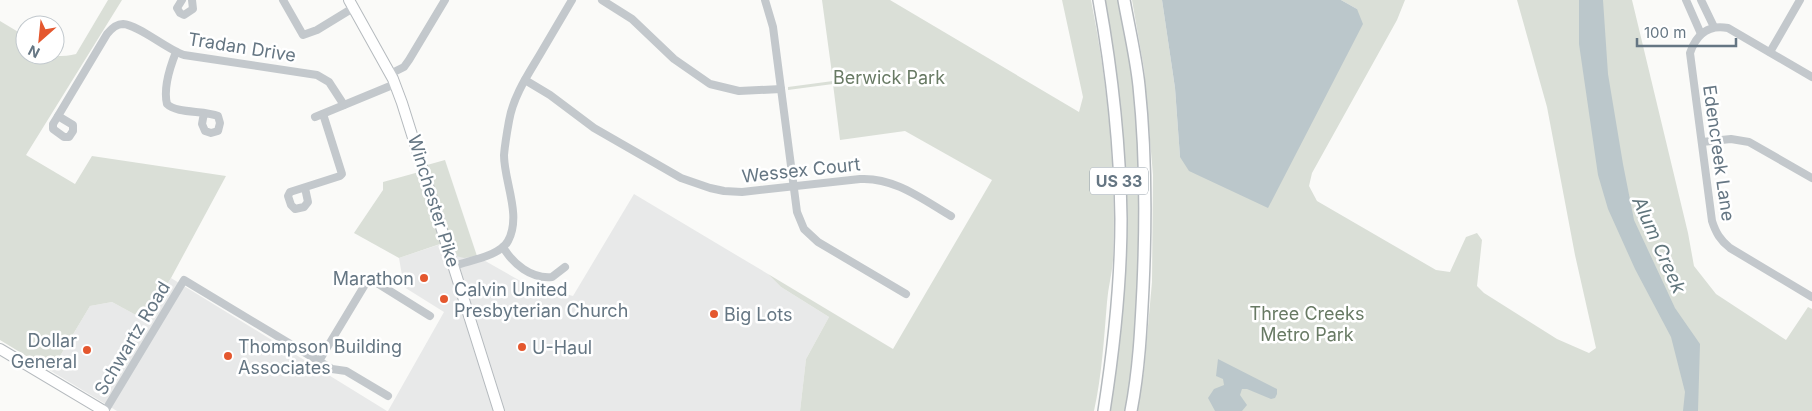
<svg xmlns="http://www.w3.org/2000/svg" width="1812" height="411" viewBox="0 0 1812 411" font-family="Inter,sans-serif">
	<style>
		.built { fill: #e8e9e9 }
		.green { fill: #dadfd7 }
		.water { fill: #bbc7cb }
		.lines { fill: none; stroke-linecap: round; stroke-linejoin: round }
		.major-casing { stroke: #b5babe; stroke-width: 12 }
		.highway-casing { stroke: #b4b9bd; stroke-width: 14 }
		.minor { stroke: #c3c8cc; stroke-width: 8 }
		.major { stroke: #fff; stroke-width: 10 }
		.highway { stroke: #fff; stroke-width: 11 }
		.poi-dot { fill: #e4572e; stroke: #fff; stroke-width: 2 }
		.labels { text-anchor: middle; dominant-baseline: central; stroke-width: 5; stroke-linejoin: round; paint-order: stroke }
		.shield { fill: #fff; stroke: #939fa8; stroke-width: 1 }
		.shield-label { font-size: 16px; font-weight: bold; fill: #657683 }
		.street-label { font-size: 18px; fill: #657683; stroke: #fff }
		.park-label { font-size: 18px; fill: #687a64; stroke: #fff }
		.poi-label { font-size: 18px; fill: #657683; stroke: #fff; text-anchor: start }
		.water-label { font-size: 19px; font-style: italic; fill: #60757c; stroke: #fff }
	</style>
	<rect width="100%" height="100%" fill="#fafaf8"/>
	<g class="built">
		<polygon points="634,194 768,274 781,287 829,317 806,359 800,411 388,411 444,312 404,287 399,258 450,241 524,283 573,296"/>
		<polygon points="171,278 387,411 117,411 51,371 90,306 112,302 145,320"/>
	</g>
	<g class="green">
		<path d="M108,0H122L26,155L75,184L92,156L226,176L171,278L145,320L112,302L90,306L51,371L0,340V21L25,36V55C41,55 61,58 76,54Z"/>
		<path d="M822,0H890L1079,112L1083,97L1062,0H1091C1108,85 1117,174 1113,260C1112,274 1108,288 1107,302C1104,338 1102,375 1094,411H800L806,359L829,317L781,287L768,274L893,349L992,180L905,131L840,140L833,84L788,90V87L833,81Z"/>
		<path d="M1104,0H1118C1142,102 1144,209 1136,313C1133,346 1131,379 1125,411H1109L1121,126L1113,49Z"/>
		<polygon points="1132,0 1162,0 1175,88 1180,157 1357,9 1341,0 1405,0 1397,20 1312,173 1309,186 1317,201 1436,270 1450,272 1466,237 1477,233 1482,240 1477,286 1484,293 1557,339 1589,353 1596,348 1575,255 1547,107 1517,0 1632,0 1688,233 1694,266 1716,294 1786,340 1808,307 1812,309 1812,411 1137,411 1144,370 1152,282 1153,175 1144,69"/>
		<polygon points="445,160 477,256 464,258 456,256 427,165"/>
		<polygon points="419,172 443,243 399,258 354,233 383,190 383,182"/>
	</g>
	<g class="water">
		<polygon points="1162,0 1341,0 1357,9 1363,24 1268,208 1189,171 1180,157 1175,88"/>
		<polygon points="1579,0 1603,0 1608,74 1623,164 1634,220 1675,308 1700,344 1698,411 1683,411 1685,392 1671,337 1635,269 1608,209 1598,175 1579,44"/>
		<polygon points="1218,359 1277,389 1277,394 1275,398 1271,399 1247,389 1242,389 1240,395 1247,405 1242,411 1215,411 1208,398 1214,389 1224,385 1223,379 1216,376"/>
	</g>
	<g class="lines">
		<g class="major-casing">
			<g id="major">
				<polyline points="349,0 393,79 402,103 499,411"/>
				<polyline points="0,349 104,411"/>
			</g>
		</g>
		<g class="highway-casing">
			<g id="highway">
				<path d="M1099,0C1112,72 1120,145 1121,219C1121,283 1114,347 1104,411"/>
				<path d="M1124,0C1129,28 1136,57 1139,86C1146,152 1146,220 1143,287C1141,328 1139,370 1131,411"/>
			</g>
		</g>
		<g class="minor">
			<polyline points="182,0 177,8 180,13 184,15 193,9 192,0"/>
			<polyline points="283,0 303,35 317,30 353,8"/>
			<polyline points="602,0 632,19 674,59 710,84 739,91 781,89"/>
			<polyline points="765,0 773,27 797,212 804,229 818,242 906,294"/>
			<polyline points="1686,0 1701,34"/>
			<polyline points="1701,0 1714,27"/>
			<path d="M176,52C170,67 163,88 167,104C177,114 204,110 218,116L220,123L218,131L211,133L205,131L202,124L204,113"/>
			<polyline points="1770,52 1800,0"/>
			<polyline points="390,74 404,67 409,60 445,0"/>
			<path d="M1812,77L1728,28C1708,24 1696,35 1690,53L1712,221C1716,233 1720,240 1730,248L1812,297"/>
			<path d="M525,80L550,95L594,128L681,178L710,188L724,191L742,192L860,179C894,177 922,199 951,216"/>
			<path d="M58,116L107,34C111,29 116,24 123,24C139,25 166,49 184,55L317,75L329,82L344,105"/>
			<polygon points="58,116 73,125 73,131 69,137 64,137 53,129 53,124"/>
			<polyline points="315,117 395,84"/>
			<polyline points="1702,142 1731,139 1749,142 1812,178"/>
			<polyline points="305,188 308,202 304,207 295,209 291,205 288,196 290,192 340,176 342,174 323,114"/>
			<path d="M503,247C513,264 531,279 552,277L565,267"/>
			<path d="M454,266C470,260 500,256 508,241C522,215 504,182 504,155C505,144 507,132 509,121C513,97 527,76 539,56C550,37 561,19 572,0"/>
			<polyline points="319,361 369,278 430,316"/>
			<polyline points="105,411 184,280 332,369 346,371 388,396"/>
		</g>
		<use href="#major" class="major"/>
		<use href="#highway" class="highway"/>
	</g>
	<g class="poi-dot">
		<circle cx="424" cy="278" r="5"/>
		<circle cx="444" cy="299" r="5"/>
		<circle cx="714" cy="314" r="5"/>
		<circle cx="522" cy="347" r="5"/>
		<circle cx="87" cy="350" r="5"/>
		<circle cx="228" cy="356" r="5"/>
	</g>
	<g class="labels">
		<rect class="shield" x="1090" y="167.5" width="58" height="27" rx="4"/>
		<g class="shield-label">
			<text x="1119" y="181">US 33</text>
		</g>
		<g class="street-label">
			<text transform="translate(242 47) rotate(9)">Tradan Drive</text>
			<text transform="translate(1719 153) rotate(82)">Edencreek Lane</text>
			<text transform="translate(801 170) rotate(-6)">Wessex Court</text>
			<text transform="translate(434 201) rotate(73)">Winchester Pike</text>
			<text transform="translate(132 338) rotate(-59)">Schwartz Road</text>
		</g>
		<g class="park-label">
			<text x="889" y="77">Berwick Park</text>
			<text x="1307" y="313">Three Creeks<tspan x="1307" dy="21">Metro Park</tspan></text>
		</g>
		<g class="poi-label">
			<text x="414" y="278" text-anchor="end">Marathon</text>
			<text x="454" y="289">Calvin United<tspan x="454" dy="21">Presbyterian Church</tspan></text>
			<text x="724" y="314">Big Lots</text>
			<text x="77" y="340" text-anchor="end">Dollar<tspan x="77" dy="21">General</tspan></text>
			<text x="238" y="346">Thompson Building<tspan x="238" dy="21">Associates</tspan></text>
			<text x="532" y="347">U-Haul</text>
		</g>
		<g class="water-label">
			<text transform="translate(1659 245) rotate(66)">Alum Creek</text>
		</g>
	</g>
	<g transform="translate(40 40) rotate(207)"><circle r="24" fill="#ffffff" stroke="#c1c8cd"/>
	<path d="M0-4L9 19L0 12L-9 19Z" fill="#e4572e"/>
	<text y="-8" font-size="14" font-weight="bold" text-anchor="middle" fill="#657683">N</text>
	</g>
	<path d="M1637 38v8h99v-8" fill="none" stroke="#657683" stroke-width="2.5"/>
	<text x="1644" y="38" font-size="15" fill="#657683" stroke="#ffffff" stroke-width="4" paint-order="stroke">100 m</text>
</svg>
